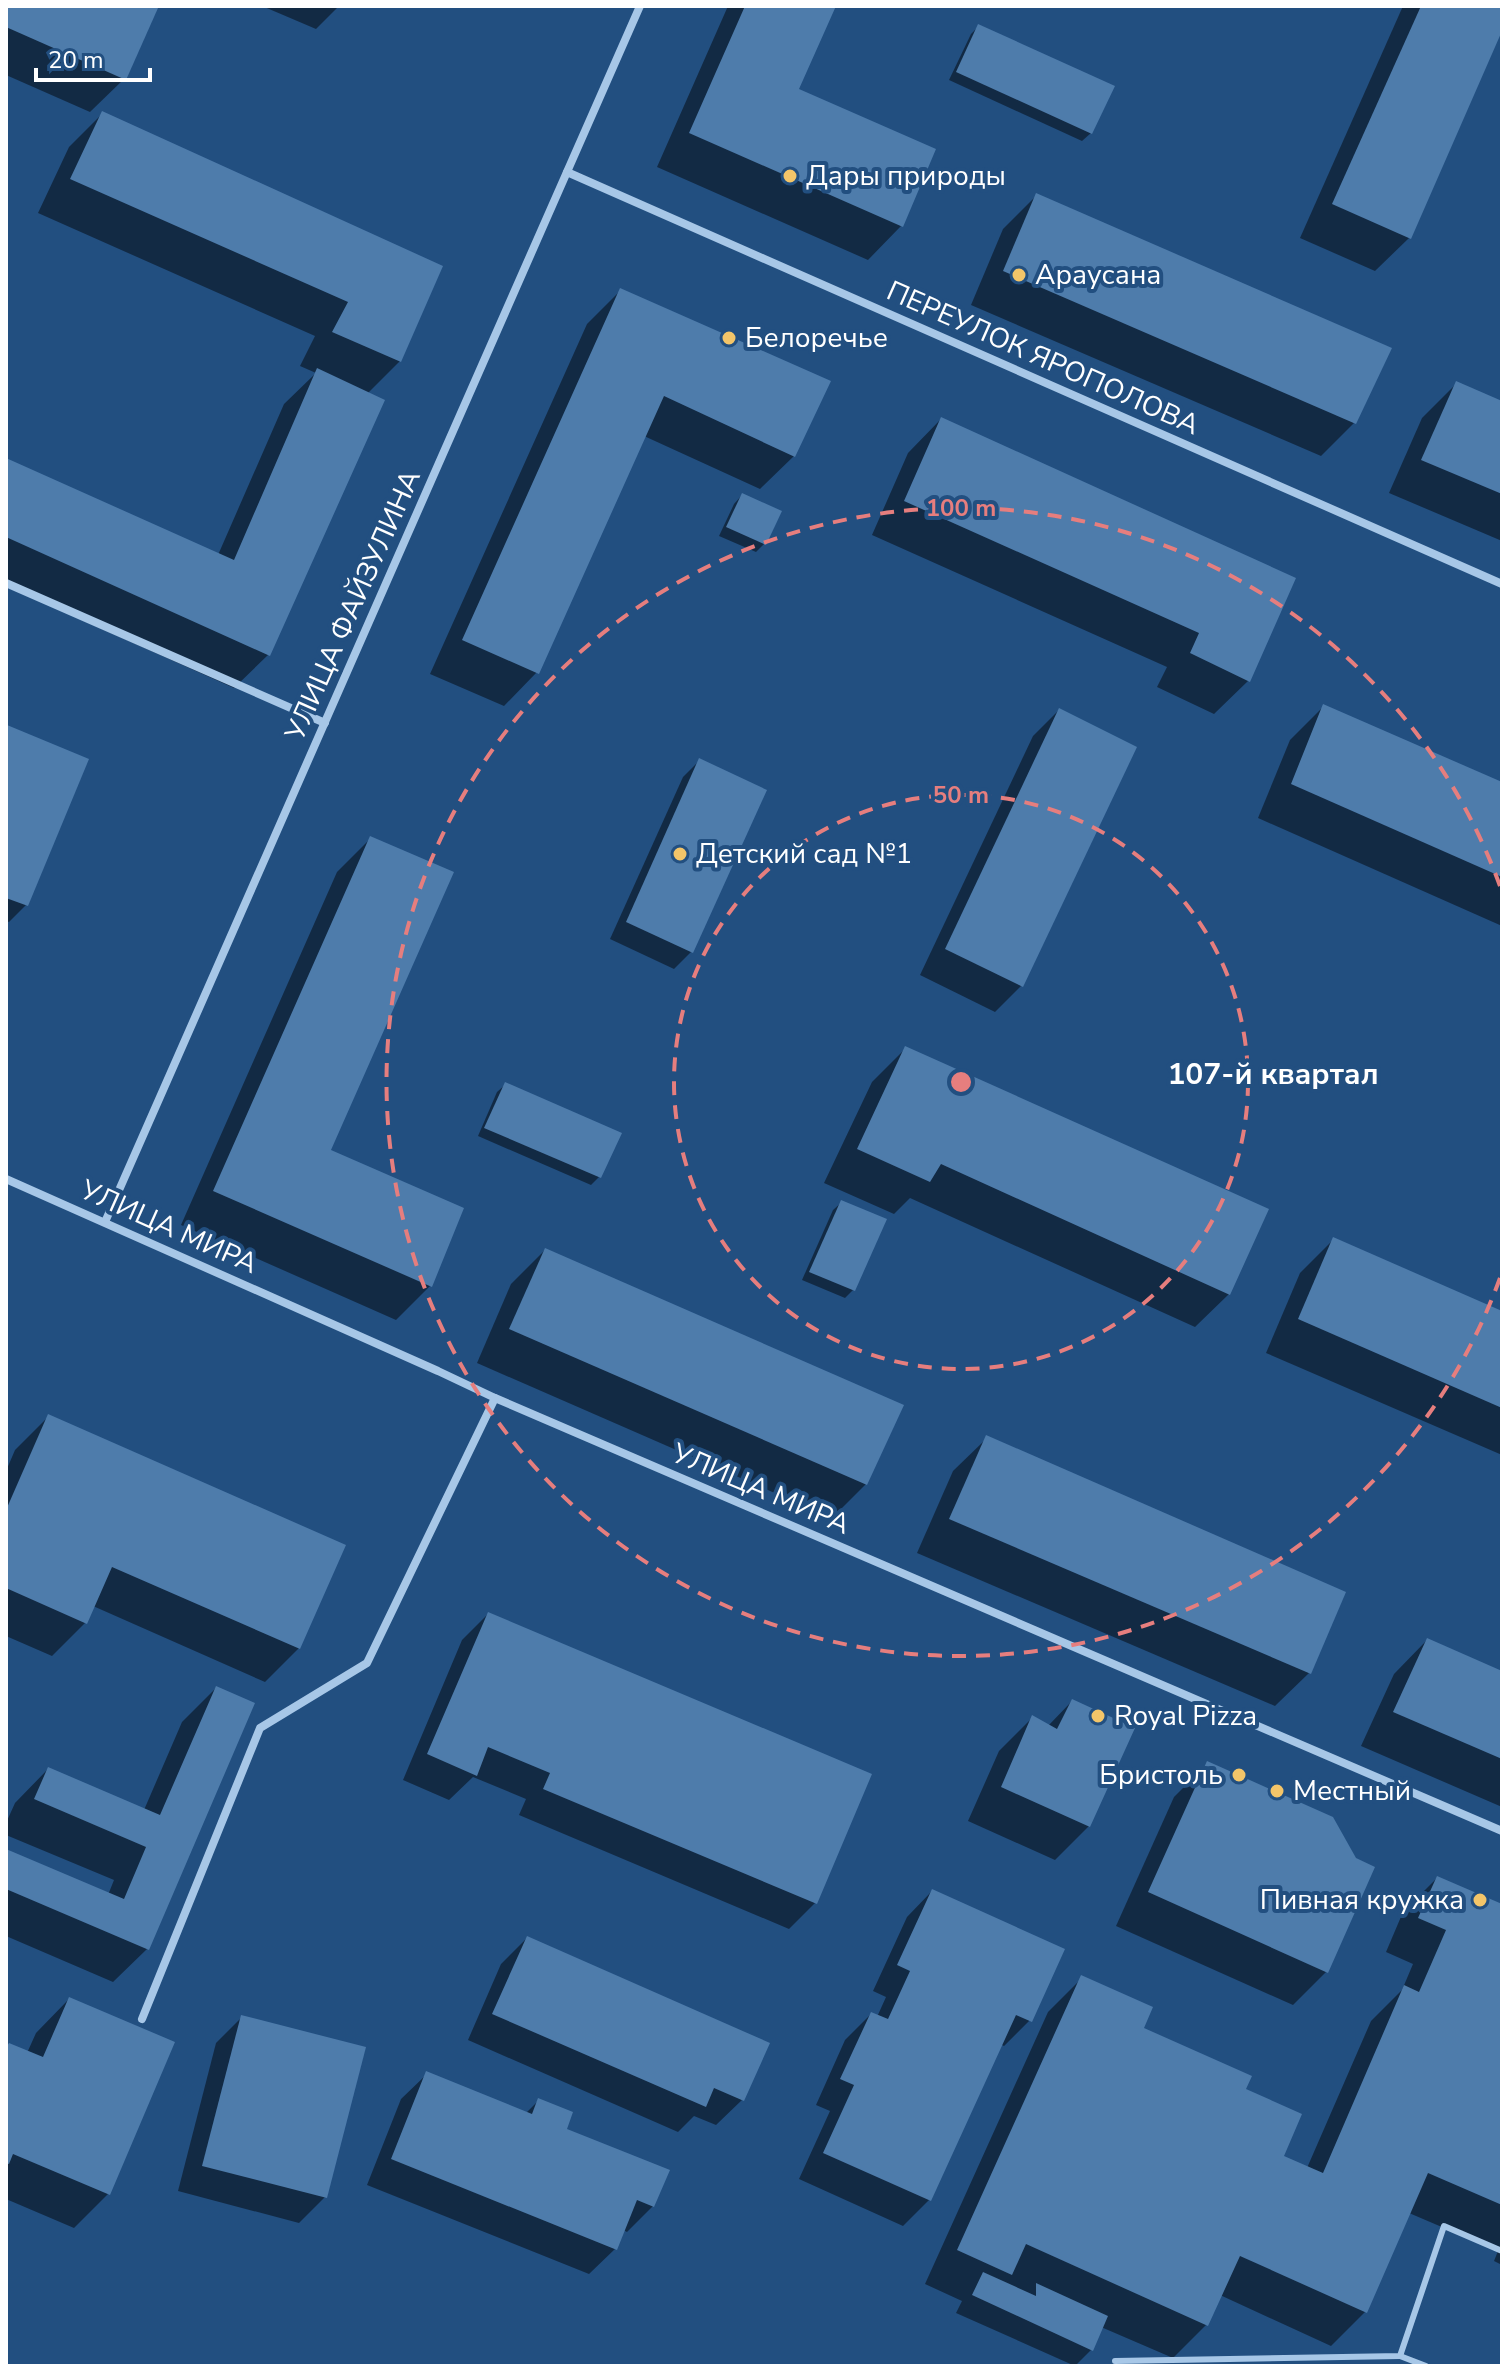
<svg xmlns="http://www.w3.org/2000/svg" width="1508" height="2372" viewBox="0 0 1508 2372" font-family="'Nunito Sans',sans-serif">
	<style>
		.shadow { fill: #0007 }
		.building { fill: #4e7cab }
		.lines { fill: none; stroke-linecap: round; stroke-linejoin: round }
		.service { stroke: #a7c7e7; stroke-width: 6 }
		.minor { stroke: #a7c7e7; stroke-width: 8 }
		.ring { fill: none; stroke: #e67e7e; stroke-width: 4; stroke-dasharray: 14 10 }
		.poi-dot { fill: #f3c569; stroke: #224f80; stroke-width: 3 }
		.labels { text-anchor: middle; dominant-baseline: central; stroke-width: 8; stroke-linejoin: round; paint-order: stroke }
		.poi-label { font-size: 28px; fill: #fff; stroke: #224f80; text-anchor: start }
		.street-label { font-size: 28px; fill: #fff; stroke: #224f80 }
		.neighbourhood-label { font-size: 30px; font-weight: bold; fill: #fff; stroke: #224f80 }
		.centre { fill: #e67e7e; stroke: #224f80; stroke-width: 4 }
		.ring-label { font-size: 24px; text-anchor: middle; font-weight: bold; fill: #e67e7e; stroke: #224f80; stroke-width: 8; stroke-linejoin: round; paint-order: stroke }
	</style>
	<rect width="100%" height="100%" fill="#224f80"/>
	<g class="shadow">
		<polygon points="6,6 149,6 124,79 90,112 6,75"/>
		<polygon points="262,6 339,6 316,29"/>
		<polygon points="728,6 834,6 796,90 901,226 868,260 657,167"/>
		<polygon points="1403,6 1502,6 1502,26 1409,238 1375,271 1300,238"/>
		<polygon points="979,26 1091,133 1082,141 949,80 971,34"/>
		<polygon points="103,113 440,267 400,361 367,394 268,655 234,688 6,586 6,460 218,555 284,404 316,373 300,366 315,336 38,213 69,147"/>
		<polygon points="1037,195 1354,423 1321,456 971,305 1003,229"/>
		<polygon points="621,290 794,456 760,489 644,436 537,672 504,706 430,674 587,324"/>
		<polygon points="1456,384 1502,403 1502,541 1389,493 1422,418"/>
		<polygon points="941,419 1293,579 1248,681 1214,714 1157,687 1167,667 872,535 908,453"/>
		<polygon points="742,495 764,544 756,552 719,536 734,504"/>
		<polygon points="1324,706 1502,784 1502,926 1258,818 1290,740"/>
		<polygon points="1059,710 1021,986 995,1012 920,975 1033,736"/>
		<polygon points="7,727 26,905 9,922 6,921"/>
		<polygon points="700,760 691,952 674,969 610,939 683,777"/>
		<polygon points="371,838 329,1151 462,1209 430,1286 396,1320 181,1225 337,872"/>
		<polygon points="905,1049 1229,1294 1195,1327 910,1198 894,1214 824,1183 872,1082"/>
		<polygon points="506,1084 599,1177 591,1185 478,1136 497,1092"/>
		<polygon points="842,1202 853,1290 845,1298 802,1280 833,1210"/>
		<polygon points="1333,1240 1502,1313 1502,1455 1266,1353 1300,1273"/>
		<polygon points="545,1250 866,1484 832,1518 477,1363 511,1284"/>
		<polygon points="49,1416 299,1648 265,1682 93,1606 85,1623 52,1656 6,1636 6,1471 15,1450"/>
		<polygon points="987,1438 1309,1673 1275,1706 917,1553 953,1471"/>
		<polygon points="488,1614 815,1903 789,1929 519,1815 526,1799 473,1777 449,1800 403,1780 462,1640"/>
		<polygon points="1427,1640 1502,1673 1502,1807 1361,1746 1394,1674"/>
		<polygon points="216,1688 147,1949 113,1982 6,1936 6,1851 108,1895 114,1880 6,1835 6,1823 15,1803 48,1769 144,1810 182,1722"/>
		<polygon points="1072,1701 1089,1826 1055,1860 968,1821 999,1751 1032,1718 1048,1726"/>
		<polygon points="1208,1763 1326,1972 1293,2005 1116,1926 1174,1797"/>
		<polygon points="1437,1878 1502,1906 1502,2265 1494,2261 1498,2251 1409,2213 1365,2312 1331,2346 1220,2295 1206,2325 1173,2358 1101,2327 1091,2350 1075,2366 956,2313 962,2301 925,2284 1048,2012 1082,1978 1141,2029 1244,2090 1281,2157 1307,2168 1371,2021 1402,1990 1413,1964 1386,1952 1403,1912"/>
		<polygon points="932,1891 1030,2020 1004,2046 1000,2044 929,2200 903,2226 799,2179 830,2111 816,2105 845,2040 871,2014 877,2017 886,1997 873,1991 907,1917"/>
		<polygon points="527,1938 742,2100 716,2125 694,2116 678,2132 468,2040 501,1964"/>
		<polygon points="69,1999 172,2043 108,2194 74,2228 6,2199 6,2048 9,2045 27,2053 36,2033"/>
		<polygon points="242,2017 325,2197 299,2223 178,2191 216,2043"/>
		<polygon points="427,2074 526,2113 539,2100 564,2130 653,2206 627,2232 623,2230 615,2249 589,2274 367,2185 401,2099"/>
	</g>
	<g class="building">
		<polygon points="6,6 154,6 158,8 126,80 6,27"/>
		<polygon points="745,6 836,6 799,89 936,149 903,227 689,133"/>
		<polygon points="1421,6 1502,6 1502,31 1411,239 1332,204"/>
		<polygon points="978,24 1115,86 1092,134 956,72"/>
		<polygon points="102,111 443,266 401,362 332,332 348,302 70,179"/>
		<polygon points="1036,193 1392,348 1356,424 1003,271"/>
		<polygon points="620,288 831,381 795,457 664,396 539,674 462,640"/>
		<polygon points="317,368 385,400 270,656 6,537 6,458 234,560"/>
		<polygon points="1456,381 1502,401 1502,494 1421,460"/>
		<polygon points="941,417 1296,578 1250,682 1190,653 1199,633 904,501"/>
		<polygon points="742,493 782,511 766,545 726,527"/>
		<polygon points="1323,704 1502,782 1502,877 1291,784"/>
		<polygon points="1059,708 1137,747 1023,987 945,949"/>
		<polygon points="7,725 89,759 28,906 6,898"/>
		<polygon points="699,758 767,790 693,953 626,922"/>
		<polygon points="370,836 454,872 331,1150 464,1208 432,1287 213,1191"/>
		<polygon points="905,1046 1269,1209 1230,1295 941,1164 930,1182 857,1149"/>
		<polygon points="505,1082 622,1133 601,1178 484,1128"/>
		<polygon points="841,1200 887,1219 855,1291 809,1272"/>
		<polygon points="1333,1237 1502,1311 1502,1408 1298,1319"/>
		<polygon points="545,1248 904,1405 867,1485 509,1329"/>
		<polygon points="48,1414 346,1545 300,1649 112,1567 87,1624 6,1588 6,1510"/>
		<polygon points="986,1435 1346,1592 1311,1674 949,1519"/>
		<polygon points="488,1612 872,1774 817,1904 543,1789 550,1773 488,1747 477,1776 427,1754"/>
		<polygon points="1427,1638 1502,1671 1502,1759 1393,1712"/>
		<polygon points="216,1686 255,1703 149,1950 6,1889 6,1849 124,1899 146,1847 34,1799 48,1767 160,1815"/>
		<polygon points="1072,1699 1135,1728 1090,1827 1001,1787 1032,1715 1057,1729"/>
		<polygon points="1207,1761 1333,1817 1356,1858 1375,1867 1328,1973 1148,1892"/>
		<polygon points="1437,1876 1502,1904 1502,2205 1428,2173 1367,2313 1240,2256 1208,2326 1026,2244 1012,2275 957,2250 1081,1975 1153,2007 1144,2028 1252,2076 1246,2089 1302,2114 1284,2156 1323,2173 1404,1985 1419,1992 1446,1930 1418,1918"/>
		<polygon points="932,1889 1065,1949 1032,2022 1016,2015 931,2201 823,2153 854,2085 840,2079 871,2012 888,2019 910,1971 897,1965"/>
		<polygon points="527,1936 770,2043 744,2101 714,2088 706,2107 492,2014"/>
		<polygon points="69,1997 175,2042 110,2195 13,2154 9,2164 6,2163 6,2048 9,2043 43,2057"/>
		<polygon points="241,2015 366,2047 327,2198 202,2166"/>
		<polygon points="426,2071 532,2114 538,2098 573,2112 567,2129 670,2170 654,2207 637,2200 617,2250 391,2159"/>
		<polygon points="983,2272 1036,2296 1036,2283 1108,2316 1093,2351 972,2295"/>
	</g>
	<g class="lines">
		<g class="service">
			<polyline points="1400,2356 1426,2366"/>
			<polyline points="1115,2361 1400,2356 1444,2226 1502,2251"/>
		</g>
		<g class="minor">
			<polyline points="567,172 1502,584"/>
			<polyline points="6,583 325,723"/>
			<polyline points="6,1179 438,1371 495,1398 1502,1831"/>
			<polyline points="105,1222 640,6"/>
			<polyline points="142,2019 260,1728 367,1663 495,1398"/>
		</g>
	</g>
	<g class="ring">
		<circle cx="961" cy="1082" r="287"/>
		<path d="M1500 1278A574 574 0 1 1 1500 886"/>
	</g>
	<g class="poi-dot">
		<circle cx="790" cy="176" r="8"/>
		<circle cx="1019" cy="275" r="8"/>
		<circle cx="729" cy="338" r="8"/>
		<circle cx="680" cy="854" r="8"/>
		<circle cx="1098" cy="1716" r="8"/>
		<circle cx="1239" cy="1775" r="8"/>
		<circle cx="1277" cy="1791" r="8"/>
		<circle cx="1480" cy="1900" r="8"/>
	</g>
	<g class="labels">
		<g class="poi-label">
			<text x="806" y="176">Дары природы</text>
			<text x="1035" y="275">Араусана</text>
			<text x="745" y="338">Белоречье</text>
			<text x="696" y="854">Детский сад №1</text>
			<text x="1114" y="1716">Royal Pizza</text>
			<text x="1223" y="1775" text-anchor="end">Бристоль</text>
			<text x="1293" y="1791">Местный</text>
			<text x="1464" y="1900" text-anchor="end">Пивная кружка</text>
		</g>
		<g class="street-label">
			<text transform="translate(1043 358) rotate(24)">ПЕРЕУЛОК ЯРОПОЛОВА</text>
			<text transform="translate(353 605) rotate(-66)">УЛИЦА ФАЙЗУЛИНА</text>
			<text transform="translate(169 1227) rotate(24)">УЛИЦА МИРА</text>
			<text transform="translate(761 1489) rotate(23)">УЛИЦА МИРА</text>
		</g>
		<g class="neighbourhood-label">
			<text x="1273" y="1074">107-й квартал</text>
		</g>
	</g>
	<circle cx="961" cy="1082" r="12" class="centre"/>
	<g class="ring-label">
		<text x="961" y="516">100 m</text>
		<text x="961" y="803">50 m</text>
	</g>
	<rect width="1508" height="2372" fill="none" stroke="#ffffff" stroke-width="16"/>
	<path d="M36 68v12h114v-12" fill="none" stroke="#ffffff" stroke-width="4"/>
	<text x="48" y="68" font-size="24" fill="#ffffff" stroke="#224f80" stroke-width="6" paint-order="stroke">20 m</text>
</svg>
